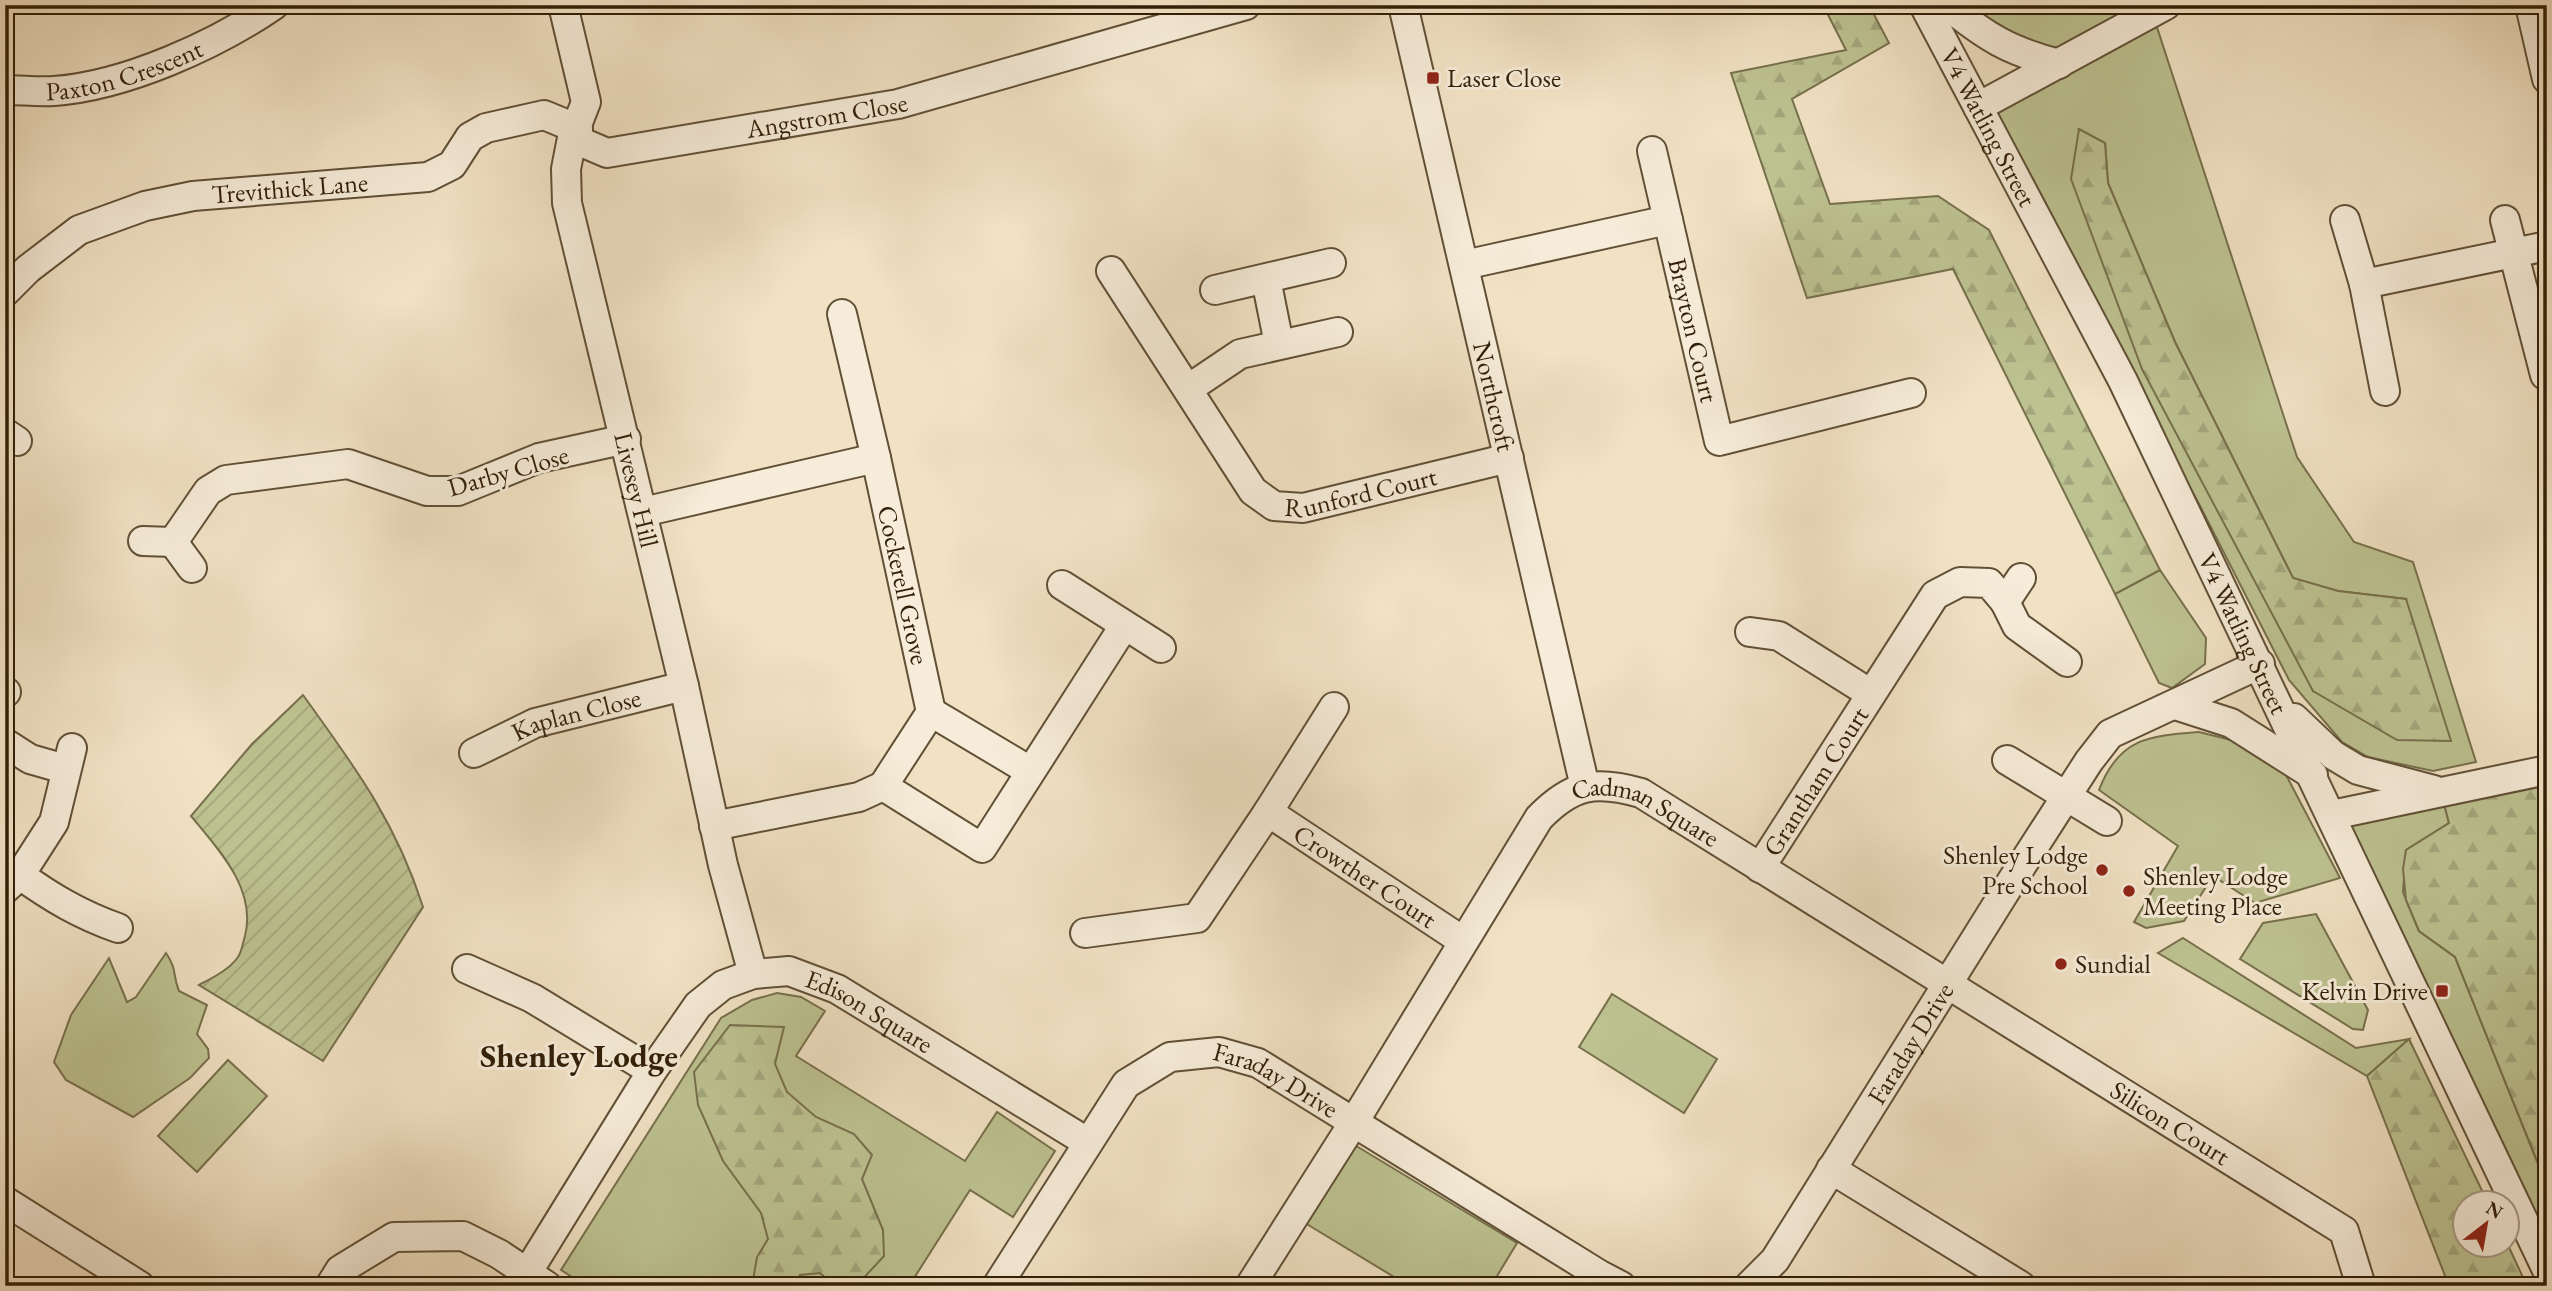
<svg xmlns="http://www.w3.org/2000/svg" width="2552" height="1291" viewBox="0 0 2552 1291" font-family="'EB Garamond',serif">
	<style>
		.green { fill: #bdc291; stroke: #77704c; stroke-width: 2; fill-rule: evenodd }
		.forest { fill: url(#forest-firs); stroke: #77704c; stroke-width: 2 }
		.garden { fill: url(#garden-furrows); stroke: #77704c; stroke-width: 2 }
		.lines { fill: none; stroke-linecap: round; stroke-linejoin: round }
		.minor-casing { stroke: #615036; stroke-width: 32 }
		.minor { stroke: #f6ecd9; stroke-width: 28 }
		.poi-dot { fill: #8f2418; stroke: #f6ecd9; stroke-width: 2.5 }
		.labels { text-anchor: middle; dominant-baseline: central; stroke-width: 6; stroke-linejoin: round; paint-order: stroke }
		.street-label { font-size: 26px; fill: #311f07; stroke: #f6ecd9 }
		.poi-label { font-size: 26px; fill: #311f07; stroke: #f6ecd9; text-anchor: start }
		.district-label { font-size: 33px; font-weight: bold; fill: #311f07; stroke: #f6ecd9 }
	</style>
	<defs>
		<pattern id="forest-firs" width="22" height="20" patternUnits="userSpaceOnUse" patternTransform="scale(1.75)"><rect width="22" height="20" fill="#bdc291"/><path d="M5 1l3.5 6h-7zM16 11l3.5 6h-7z" fill="#a3a67c"/></pattern>
		<pattern id="garden-furrows" width="10" height="10" patternUnits="userSpaceOnUse" patternTransform="scale(1.75)"><rect width="10" height="10" fill="#bdc291"/><path d="M-1 1l2-2M0 10L10 0M9 11l2-2" fill="none" stroke="#a3a67c"/></pattern>
	</defs>
	<rect width="100%" height="100%" fill="#f1e2c4"/>
	<filter id="stains"><feTurbulence type="fractalNoise" baseFrequency=".00286" numOctaves="4"/><feColorMatrix values="0 0 0 0 .2 0 0 0 0 .09 0 0 0 0 .02 0 0 0 .5 -.17"/></filter>
	<radialGradient id="worn" r=".72"><stop offset=".6" stop-color="#630" stop-opacity="0"/><stop offset="1" stop-color="#630" stop-opacity=".3"/></radialGradient>
	<g class="green">
		<path d="M1947,5H2144L2152,12L2297,457L2354,542L2413,562L2476,762L2433,771L2368,757L2342,742L2289,680L2198,502L1978,107L2058,64ZM2079,130L2105,143L2108,183L2175,342L2293,578L2338,591L2406,599L2313,691Z"/>
		<polygon points="2160,570 2206,638 2205,664 2172,688 2159,683 2115,594"/>
		<path d="M2199,732L2231,740L2285,773L2340,878L2255,903L2213,876L2184,921L2146,928L2134,922L2178,846L2099,790C2119,738 2148,736 2199,732Z"/>
		<polygon points="2441,792 2449,823 2406,850 2403,892 2419,931 2455,957 2547,1186 2547,1243 2333,815"/>
		<polygon points="2316,914 2368,1010 2363,1030 2353,1029 2240,959 2263,923"/>
		<polygon points="2183,938 2356,1048 2409,1039 2367,1076 2158,953"/>
		<path d="M166,953C178,971 172,974 179,991L207,1005L197,1034L208,1049L209,1058L190,1078L133,1117L66,1080L54,1062L71,1015L109,958L127,1002L136,997Z"/>
		<polygon points="777,993 801,997 825,1011 796,1056 965,1161 997,1112 1055,1151 1013,1217 970,1190 909,1286 586,1286 561,1270 721,1018 752,1000"/>
		<polygon points="1612,994 1717,1059 1684,1113 1579,1047"/>
		<polygon points="228,1060 267,1096 197,1172 158,1136"/>
		<polygon points="1353,1144 1517,1243 1491,1286 1409,1286 1305,1223"/>
	</g>
	<g class="forest">
		<polygon points="1823,5 1869,5 1889,43 1792,99 1830,204 1938,196 1989,230 2160,570 2115,594 1953,269 1807,298 1731,73 1846,50"/>
		<polygon points="2079,129 2105,143 2108,183 2175,342 2293,578 2338,591 2406,599 2451,741 2397,740 2313,691 2142,369 2071,179"/>
		<polygon points="2547,770 2547,1186 2455,957 2419,931 2406,900 2403,869 2406,850 2449,823 2441,792"/>
		<polygon points="730,1025 784,1027 775,1064 787,1092 816,1117 854,1134 872,1155 862,1179 883,1230 884,1256 856,1286 835,1286 820,1273 800,1275 796,1286 752,1286 757,1257 768,1239 761,1213 723,1161 698,1105 694,1072"/>
		<polygon points="2409,1039 2488,1203 2464,1204 2464,1246 2506,1246 2507,1243 2527,1286 2449,1286 2367,1076"/>
	</g>
	<path class="garden" d="M303,695C355,767 396,822 423,907L323,1061L199,985C212,978 229,970 238,957C242,951 243,942 245,936C257,889 218,849 191,816L252,744Z"/>
	<g class="lines">
		<g class="minor-casing">
			<g id="minor">
				<path id="s1" d="M563,5L586,102L572,138L566,169L567,203L684,686L723,865L753,974"/>
				<path id="s2" d="M1403,5L1585,787"/>
				<path id="s3" d="M1924,5L2123,381L2547,1270"/>
				<path d="M1947,5C1986,37 2009,51 2059,64"/>
				<polyline points="2530,5 2547,79"/>
				<path id="s4" d="M5,90C21,90 38,92 54,91C125,86 216,45 274,5"/>
				<polyline points="1978,107 2166,5"/>
				<path id="s5" d="M572,138L607,153L898,104L1246,5"/>
				<polyline points="1652,151 1668,220"/>
				<polyline points="2345,220 2364,284 2547,246"/>
				<polyline points="2505,220 2545,375"/>
				<path id="s6" d="M1464,265L1668,220L1719,441L1911,393"/>
				<path id="s7" d="M1111,271L1253,491L1274,506L1303,508L1509,458"/>
				<polyline points="1266,279 1279,344"/>
				<polyline points="2364,284 2385,391"/>
				<polyline points="1215,290 1331,263"/>
				<path id="s8" d="M5,292L28,269L79,230L145,206L193,196L428,177L452,165L470,137L486,128L544,115L578,129"/>
				<polyline points="842,314 876,458"/>
				<polyline points="1188,389 1240,354 1338,332"/>
				<polyline points="5,433 17,441"/>
				<path id="s9" d="M643,512L876,458L931,712L883,786L859,797L714,826"/>
				<polyline points="143,541 173,542"/>
				<polyline points="192,568 173,542 208,491 226,480 348,464 427,491 458,491 539,458 626,439"/>
				<polyline points="1062,585 1161,648"/>
				<polyline points="2005,602 2021,578"/>
				<polyline points="1750,632 1779,636 1871,694"/>
				<polyline points="5,693 6,692"/>
				<polyline points="2175,705 2231,723 2313,775"/>
				<polyline points="931,712 1030,771"/>
				<polyline points="2294,718 2333,755 2358,770 2434,790"/>
				<polyline points="5,743 30,759 65,769"/>
				<path id="s10" d="M474,753L535,723L684,686"/>
				<polyline points="2007,760 2107,821"/>
				<polyline points="883,786 982,848 1124,626"/>
				<polyline points="1268,812 1334,707"/>
				<polyline points="2332,815 2547,770"/>
				<path id="s11" d="M1760,868L1935,595L1960,582L1989,583L2005,602L2017,626L2067,662"/>
				<path d="M20,875C52,898 81,915 118,928"/>
				<polyline points="5,889 20,875 54,822 72,748"/>
				<path id="s12" d="M1085,933L1197,918L1268,812L1463,941"/>
				<polyline points="467,969 532,998 652,1071"/>
				<polyline points="1831,1169 2021,1286"/>
				<polyline points="5,1201 140,1286"/>
				<path id="s13" d="M527,1273L652,1071L698,1005L723,985L753,974L789,971L837,989L1087,1142"/>
				<polyline points="330,1286 340,1270 394,1237 463,1236 499,1254 547,1286"/>
				<path id="s14" d="M997,1286L1126,1084L1170,1057L1219,1052L1258,1063L1600,1275L1621,1286"/>
				<path id="s15" d="M1250,1286L1354,1122L1539,818C1572,784 1595,780 1641,793L2344,1231L2361,1286"/>
				<path id="s16" d="M1749,1286L1775,1260L2013,879L2089,761L2110,734L2260,664"/>
			</g>
		</g>
		<use href="#minor" class="minor"/>
	</g>
	<g class="poi-dot">
		<rect x="1426" y="71" width="14" height="14" rx="3.5"/>
		<circle cx="2102" cy="870" r="7"/>
		<circle cx="2129" cy="891" r="7"/>
		<circle cx="2061" cy="964" r="7"/>
		<rect x="2435" y="984" width="14" height="14" rx="3.5"/>
	</g>
	<g class="labels">
		<g class="street-label">
			<text stroke="none"><textPath href="#s4" startOffset="122">Paxton Crescent</textPath></text>
			<text stroke="none"><textPath href="#s5" startOffset="261">Angstrom Close</textPath></text>
			<text stroke="none"><textPath href="#s3" startOffset="138">V4 Watling Street</textPath></text>
			<text stroke="none"><textPath href="#s8" startOffset="313">Trevithick Lane</textPath></text>
			<text stroke="none"><textPath href="#s6" startOffset="322">Brayton Court</textPath></text>
			<text stroke="none"><textPath href="#s2" startOffset="402">Northcroft</textPath></text>
			<text transform="translate(508 471) rotate(-16)">Darby Close</text>
			<text stroke="none"><textPath href="#s1" startOffset="499">Livesey Hill</textPath></text>
			<text stroke="none"><textPath href="#s7" startOffset="376">Runford Court</textPath></text>
			<text stroke="none"><textPath href="#s9" startOffset="369">Cockerell Grove</textPath></text>
			<text stroke="none"><textPath href="#s3" startOffset="705">V4 Watling Street</textPath></text>
			<text stroke="none"><textPath href="#s10" startOffset="110">Kaplan Close</textPath></text>
			<text stroke="none"><textPath href="#s11" startOffset="103">Grantham Court</textPath></text>
			<text stroke="none"><textPath href="#s15" startOffset="672">Cadman Square</textPath></text>
			<text stroke="none"><textPath href="#s12" startOffset="357">Crowther Court</textPath></text>
			<text stroke="none"><textPath href="#s13" startOffset="508">Edison Square</textPath></text>
			<text stroke="none"><textPath href="#s16" startOffset="292">Faraday Drive</textPath></text>
			<text stroke="none"><textPath href="#s14" startOffset="404">Faraday Drive</textPath></text>
			<text stroke="none"><textPath href="#s15" startOffset="1286">Silicon Court</textPath></text>
		</g>
		<g class="poi-label">
			<text x="1447" y="78">Laser Close</text>
			<text x="2088" y="855" text-anchor="end">Shenley Lodge<tspan x="2088" dy="30">Pre School</tspan></text>
			<text x="2143" y="876">Shenley Lodge<tspan x="2143" dy="30">Meeting Place</tspan></text>
			<text x="2075" y="964">Sundial</text>
			<text x="2428" y="991" text-anchor="end">Kelvin Drive</text>
		</g>
		<g class="district-label">
			<text x="579" y="1055">Shenley Lodge</text>
		</g>
	</g>
	<rect width="2552" height="1291" fill="none" stroke="#f1e2c4" stroke-width="28"/>
	<rect x="7" y="7" width="2538" height="1277" fill="none" stroke="#311f07" stroke-width="3.5"/>
	<rect x="14" y="14" width="2524" height="1263" fill="none" stroke="#311f07" stroke-width="2"/>
	<g transform="translate(2486 1224) rotate(31)"><circle r="33" fill="#f6ecd9" stroke="#a79a85" stroke-width="2"/>
	<path d="M0-5L12 26L0 18L-12 26Z" fill="#8f2418"/>
	<text y="-10" font-size="19" font-weight="bold" text-anchor="middle" fill="#311f07">N</text>
	</g>
	<rect width="100%" height="100%" filter="url(#stains)"/>
	<rect width="100%" height="100%" fill="url(#worn)"/>
</svg>
